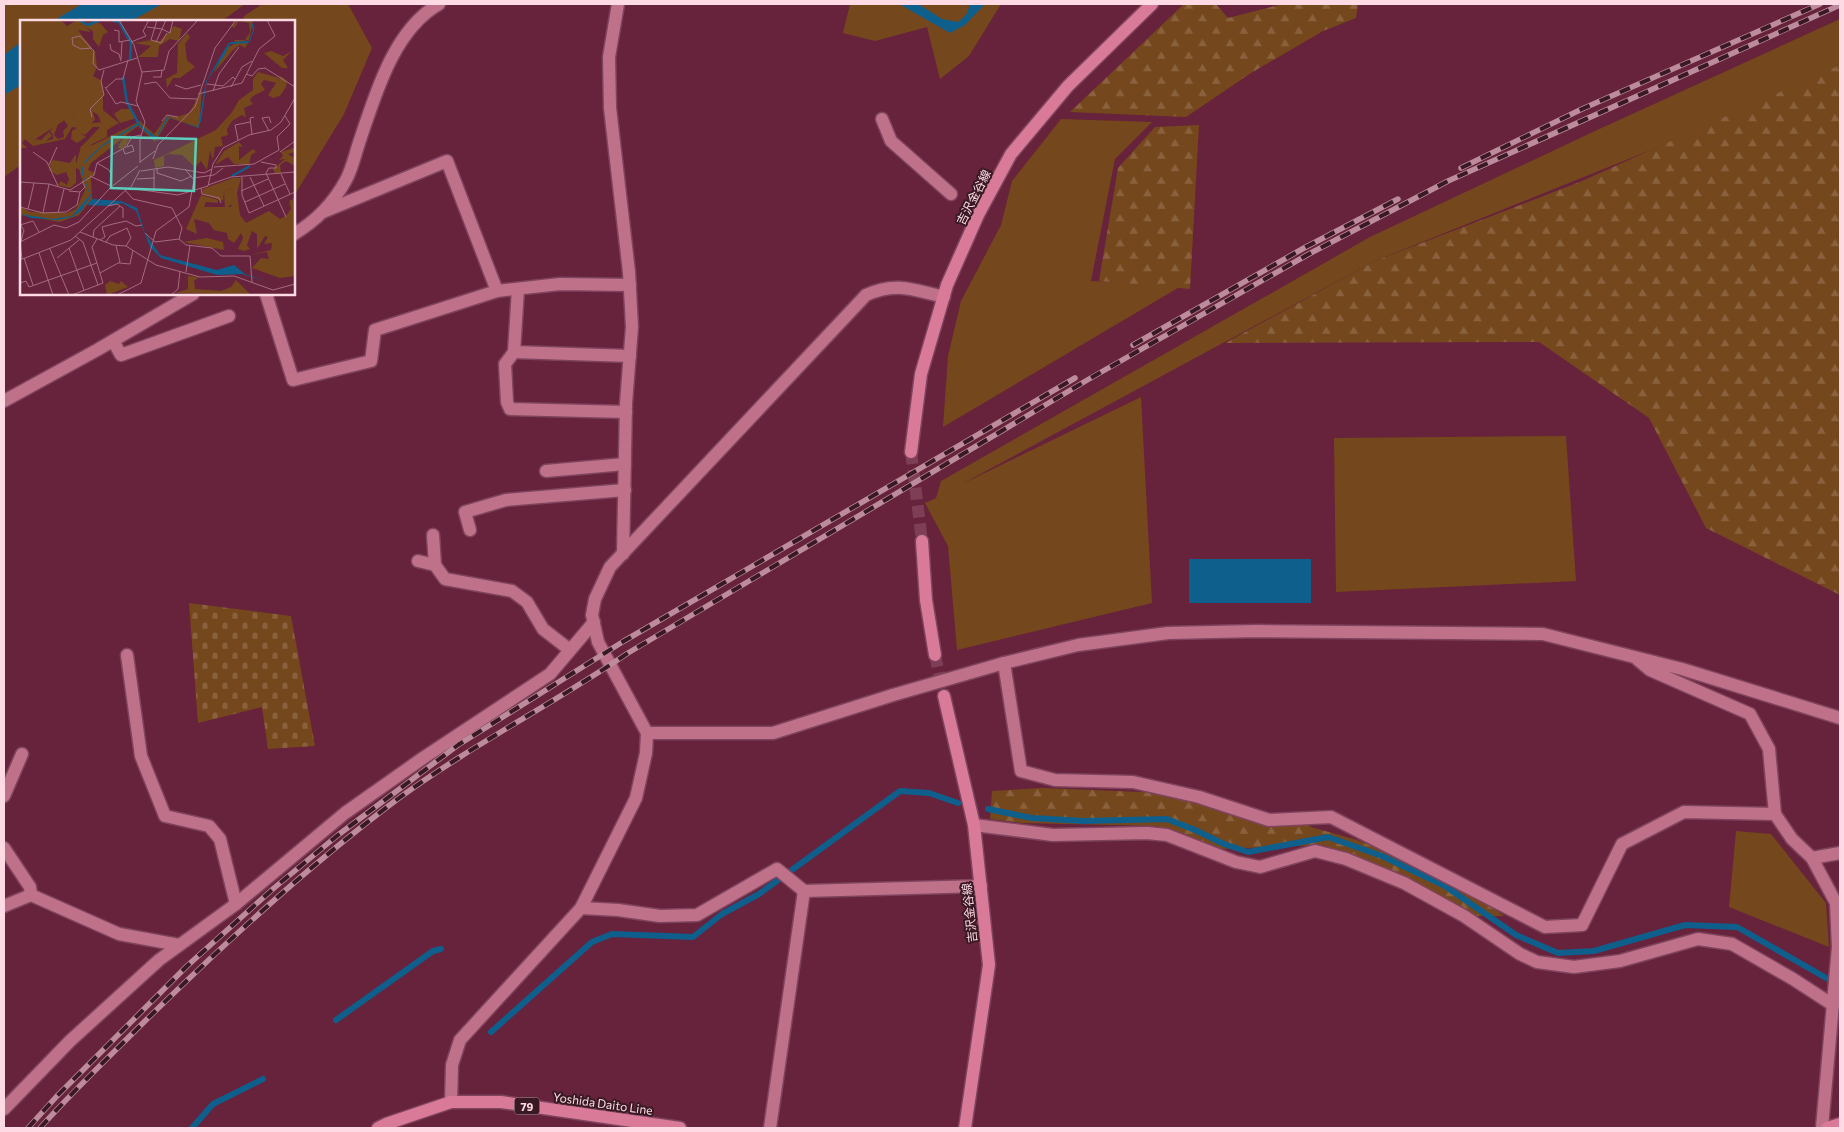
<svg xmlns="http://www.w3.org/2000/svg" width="1844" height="1132" viewBox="0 0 1844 1132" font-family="Commissioner,'Noto Sans JP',sans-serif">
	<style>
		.grass { fill: #75471c }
		.forest { fill: url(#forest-firs) }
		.cemetery { fill: url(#cemetery-stones) }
		.water { fill: #0f5f8c }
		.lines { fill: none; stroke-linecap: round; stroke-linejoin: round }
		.stream { stroke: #0f5f8c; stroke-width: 6 }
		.major-tunnel { stroke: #7e3e55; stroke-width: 12; stroke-dasharray: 12 6; stroke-linecap: butt }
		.minor-casing { stroke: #7f445d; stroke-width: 15 }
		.major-casing { stroke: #7f445d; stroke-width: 15 }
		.minor { stroke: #c0718a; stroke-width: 12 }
		.major { stroke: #d97a98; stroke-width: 12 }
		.rail-casing { stroke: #bd8c9c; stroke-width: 5.5 }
		.rail { stroke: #391a24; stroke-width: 4; stroke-dasharray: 11; stroke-linecap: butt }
		.labels { text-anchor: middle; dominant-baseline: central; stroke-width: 4; stroke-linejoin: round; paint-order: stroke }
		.shield { fill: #391a24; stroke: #c3a1aa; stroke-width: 1 }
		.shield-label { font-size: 11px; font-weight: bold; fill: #fedbe4 }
		.street-label { font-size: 12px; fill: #fedbe4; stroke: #391a24 }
		.inset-river { fill: none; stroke: #0f5f8c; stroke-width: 2.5 }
		.inset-road { fill: none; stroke: #a36c7f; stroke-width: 1 }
		.view { fill: #5ccebb; fill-opacity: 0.15; stroke: #5ccebb; stroke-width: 2.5 }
		.inset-edge { fill: none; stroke: #fedbe4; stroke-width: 2.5 }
	</style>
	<defs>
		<pattern id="forest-firs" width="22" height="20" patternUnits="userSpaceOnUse" patternTransform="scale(1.25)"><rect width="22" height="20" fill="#75471c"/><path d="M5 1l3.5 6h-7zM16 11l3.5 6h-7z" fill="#8a613d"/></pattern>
		<pattern id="cemetery-stones" width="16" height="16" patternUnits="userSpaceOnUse" patternTransform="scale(1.25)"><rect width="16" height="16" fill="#75471c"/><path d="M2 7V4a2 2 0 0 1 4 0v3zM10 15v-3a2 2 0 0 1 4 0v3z" fill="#8a613d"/></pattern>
	</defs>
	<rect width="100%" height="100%" fill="#67223c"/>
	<g class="grass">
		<polygon points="4,4 245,4 222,21 21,21 21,165 4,177"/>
		<polygon points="262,4 348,4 372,48 344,114 294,196 294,21 246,21 243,17"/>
		<polygon points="850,4 1001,4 969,56 940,79 927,27 875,41 843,33"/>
		<polygon points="1840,19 1840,74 1375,261 962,484 1141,397 1152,603 957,650 948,546 925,503 936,498 941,481 1370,237 1595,131"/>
		<polygon points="1061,119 1152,122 1115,159 1091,281 1183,285 943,427 948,356 961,301 1001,225 1012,181"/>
		<polygon points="1566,436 1576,581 1336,592 1334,438"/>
		<polygon points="1736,831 1771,834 1826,903 1829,947 1729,907"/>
	</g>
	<g class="forest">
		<polygon points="1184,4 1216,4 1228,18 1283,4 1358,4 1356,18 1323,31 1251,73 1186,117 1070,112"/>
		<polygon points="1840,65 1840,595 1706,528 1649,418 1539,342 1225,343 1375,261 1582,181"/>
		<polygon points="1199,125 1190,289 1099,281 1118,168 1155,127"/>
		<polygon points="1042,788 1190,794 1267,814 1292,815 1311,827 1357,840 1448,876 1504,916 1476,916 1381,868 1323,845 1220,849 1157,826 1022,823 990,819 992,791"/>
	</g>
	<polygon class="cemetery" points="189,603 291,616 315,746 268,749 262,707 198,723"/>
	<g class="water">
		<polygon points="82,4 162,4 131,21 53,21"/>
		<polygon points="899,4 918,4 942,19 958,22 966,15 970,5 966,4 985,4 965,25 950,33"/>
		<polygon points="21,42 21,85 4,95 4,55"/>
		<rect x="1189" y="559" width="122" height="44"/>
	</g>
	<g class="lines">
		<g class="stream">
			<polyline points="988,809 1032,818 1084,821 1167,819 1195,830 1224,844 1248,852 1328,837 1382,856 1445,886 1516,935 1558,953 1594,951 1685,925 1737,927 1835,983"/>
			<polyline points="336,1020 433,951 441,949"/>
			<polyline points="491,1032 592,942 612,934 693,937 722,914 759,894 900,791 929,793 958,803"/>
			<polyline points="192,1128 213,1104 263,1079"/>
		</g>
		<g class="major-tunnel">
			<polyline points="911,452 922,541"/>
			<polyline points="935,655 944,696"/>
		</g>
		<g class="minor-casing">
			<g id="minor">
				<polyline points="618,4 609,57 610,108 629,272 632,327 626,403 623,554"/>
				<polyline points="882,119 891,141 951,194"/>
				<path d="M294,234C316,221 334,202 346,180C352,169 355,155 359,143C375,96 393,30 439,4"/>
				<polyline points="518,289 514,352 630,356"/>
				<polyline points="497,291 560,284 630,285"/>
				<polyline points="266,294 293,380 371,361 375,330 497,291 447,161 323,212"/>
				<polyline points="113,341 121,355 229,316"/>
				<polyline points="514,352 505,364 507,402 510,409 626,412"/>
				<polyline points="4,401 97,350 193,294"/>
				<polyline points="546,471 625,464"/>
				<polyline points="470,530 465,512 506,500 625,490"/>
				<polyline points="433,535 435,565"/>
				<polyline points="418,561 435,565 445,579 512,591 527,602 543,629 570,650"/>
				<polyline points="127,655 141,756 165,816 209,826 220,839 236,904"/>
				<polyline points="1638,660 1650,670 1750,714 1769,749 1775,814 1792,839 1812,858 1836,903 1838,947 1822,1128"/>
				<polyline points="1004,663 1021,771 1055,780 1133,782 1199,797 1269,820 1331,817 1545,927 1582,925 1622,844 1684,812 1775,814"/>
				<polyline points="647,733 773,733 893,695 1004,663 1078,645 1168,633 1257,631 1543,634 1682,669 1840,718"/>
				<polyline points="4,796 22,754"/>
				<polyline points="974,825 1053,835 1147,833 1167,835 1236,862 1260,867 1315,851 1346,859 1404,883 1464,916 1520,954 1537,962 1574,967 1620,961 1698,939 1732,944 1793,979 1833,1005"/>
				<polyline points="4,848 30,887 31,895"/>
				<polyline points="1812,858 1840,853"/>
				<polyline points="4,906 31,895 119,934 179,945"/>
				<polyline points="581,908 618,910 660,916 697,915 777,869 804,891 981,886"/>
				<path d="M451,1102L452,1065L460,1040L581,908L636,798L646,753L647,733L598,642L592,615L595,599L610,567L866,295C896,281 914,290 944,297"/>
				<polyline points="4,1109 70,1041 159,960 236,904 345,813 423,758 550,674 594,622"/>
				<polyline points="770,1128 804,891"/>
			</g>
		</g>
		<g class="major-casing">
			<g id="major">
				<polyline points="911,452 921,374 947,285 978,215 1011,154 1068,86 1152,4"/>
				<polyline points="922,541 926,600 935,655"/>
				<polyline points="944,696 974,825 989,965 965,1128"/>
				<polyline points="378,1128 386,1124 451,1102 501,1102 680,1128"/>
				<polyline points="1827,1128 1840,1124"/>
			</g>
		</g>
		<use href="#minor" class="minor"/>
		<use href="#major" class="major"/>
		<g class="rail-casing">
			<g id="rail">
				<polyline points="1461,168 1582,109 1820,4"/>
				<polyline points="1133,345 1304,248 1398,199"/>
				<polyline points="28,1128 57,1096 187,966 274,888 338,835 458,745 624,641 1075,378"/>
				<path d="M40,1128C73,1091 109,1057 144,1022C225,943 308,866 399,798C472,745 553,704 628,653L1089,379L1307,255L1448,181L1840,5"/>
			</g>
		</g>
		<use href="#rail" class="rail"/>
	</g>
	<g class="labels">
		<rect class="shield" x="514.5" y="1097.5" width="25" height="17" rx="4"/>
		<g class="shield-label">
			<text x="527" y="1106">79</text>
		</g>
		<g class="street-label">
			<text transform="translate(973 197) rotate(-63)">吉沢金谷線</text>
			<text transform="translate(969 913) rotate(-96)">吉沢金谷線</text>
			<text transform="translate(603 1103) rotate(8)">Yoshida Daito Line</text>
		</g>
	</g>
	<g transform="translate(20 20)">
		<rect width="275" height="275" fill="#67223c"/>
		<path d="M0,0H41L47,6L57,0L65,4L82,0L71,6L61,4L71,12L58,10L75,32L77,47L73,56L82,61L83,80L72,90L75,99L71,105L51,96L14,120L0,119ZM219,0H233L229,20L218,22L228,23L225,28L220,25L213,30L193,54L207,28L217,22L213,20H225L230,12L229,3L219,1L214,8L211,6ZM261,56L267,61L266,67L260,76L253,78L248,75ZM182,70L179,108L150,98L135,122L118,106L106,115L109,119L105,127L100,129L98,127L103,118L71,143L68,150L75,153L71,158L72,179L59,195L40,202L0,195V187L11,192L47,193L56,189L65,170L59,149L55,148L61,126L73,125L120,101L134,114L147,96L157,97L169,93ZM213,91L204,106L176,123L144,136V146L135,148L134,140L195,111ZM275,122V132L268,134L275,138V146L266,141L260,145L261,153H255L253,149L265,139L259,140L263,136L261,132L274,128ZM211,168L214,170L213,183L205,189L204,171Z" fill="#75471c"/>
		<path d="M62,3H80L88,12L83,15L79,27L73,19V11L63,7ZM154,6L162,9L159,21L150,19L139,26L138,37H118L131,26L114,23L132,20L140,21ZM167,13L170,17L165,24L167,40L175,47L160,58H153L147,68L146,59L157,53L158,24ZM251,31L263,36L272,31L263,40L268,48H262L244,33ZM0,46L15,75L30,67L42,72L38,75H30L26,81L17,83L0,58ZM238,52L259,58L257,63L244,60L241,64L245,70L233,76L230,80L233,84L224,88L226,98L222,95L212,101L207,109L208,115L201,117L203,126L195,127L193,140L190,131L187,150L181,141L175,147L162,135L147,134L204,106L219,80L233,70V59ZM62,59L71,79L75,80L76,73L71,63L76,70L83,69V90L99,103L87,110V117L64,128L62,126L80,107H73L65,115L60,113L66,117L57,123L51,119L52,111L57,108L52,107L45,119L13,126L5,119L2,123L7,128H0V117L21,120L29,112L32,116L26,121L33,119V115L30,111L39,101L52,94L53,98L55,96L49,90L40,86L18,89L40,84L51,89L68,104L81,102L78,95L59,83L67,76ZM44,100L48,106L43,111L44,117L38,119L34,115L38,104ZM101,89H111L117,98L100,103L94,94ZM40,90L30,100L27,99L23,107L12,109L11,95L18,105L24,97ZM219,122L223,127L219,126V140L233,129L236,132L231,135L229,145L214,144L208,137L195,145L204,131ZM56,134V163L50,168L38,165L41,161L47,165L49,159L46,152L37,155L29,150L31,142L33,140L50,143ZM213,158H221L217,173L220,195L226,203L249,191L260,199L266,196L271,189L269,181L275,178V256L260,258L232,248L241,238L249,239L247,232L230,235L251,230L252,223L244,224L248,217L245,216L237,229V214L232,211L227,225L230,229L224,231L218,229L223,218L221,213L214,223L208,219L207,213L194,210L189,203L174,199L177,214L166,209L181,175L198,180V183L186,182L184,187H211L214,171L211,168L204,171L203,181L182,174L183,169ZM187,218L203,222L204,230L163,222ZM168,256L179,257L174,261L175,269L201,271L211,267L216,260L231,275L155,273L168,269ZM90,261L99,264L101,261L108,267L87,275L85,265Z" fill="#75471c" fill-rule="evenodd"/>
		<path d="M230,0L234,6V10L230,21L228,23L210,24L204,36L187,60L181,101L178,108L149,97L135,120L118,105L81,127L63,145V154L71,176L61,191L52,197L37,200L11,198L0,194L32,199L52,196L70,175L62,154V148L65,141L82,125L118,103L136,117L147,97L178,107L186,61L208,24L211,22L229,21L233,10ZM72,179L101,181L117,188L125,213L140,235L197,250L214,245L225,254L249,262L222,254L197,255L141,238L130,227L116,191L102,183L91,186L67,185Z" fill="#0f5f8c"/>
		<path class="inset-river" d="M59,0L68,5L80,0M91,0L99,2L111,23L110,40M103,57L107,82L119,104M212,156L230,146"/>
		<path class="inset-road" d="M99,0L114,25L122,53L116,81L125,102L120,120V143M137,0L131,20L141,23L147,13M127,7L142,9L146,0M94,10L99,11V22L110,20M111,22L126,16L123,11L129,0M136,22L142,9L150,13L153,0M90,24L91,30L99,34L101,41M71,28L61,29L53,25L52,18L60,16L71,28L74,31L73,43L79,50L117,38M101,39L102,22M122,52L144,50L149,31L178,0M226,54L232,56L238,49L245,48L275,67M133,57H141L142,50M124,64L136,62L150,78L177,79M187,64L203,66L213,57L215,59M155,65L166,69L181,65M85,67L96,84L101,82L118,86M211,67L222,47L232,41M86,68L96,59H103L108,40M193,71L199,54L219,27M178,74L222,63L239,29L255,16L247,0M72,97L70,89L84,75L81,61L84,50M142,101L147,95L158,97M249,111L242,98L249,97L251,103M232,114L230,98L234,97M218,120L215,105L230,102M103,129L105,134L114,131L112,125L107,127M13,132L27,142L38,166M260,132L275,121M133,139L138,125L175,87L195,28L216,0M120,142L135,131M241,142L256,145V148H249L246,153L266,197M77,143L89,150L92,157M29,145L37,127M194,147L234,144L259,130L257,117L270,104L265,96M137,148V153L161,161L172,156M121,151L148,147L184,153L192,149M261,154L270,174M70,156L91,166M222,157V175L229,193L275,172M230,157L244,186M173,158L194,155L203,148M117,159L135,158M0,162L29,164L50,170L74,155L77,143L106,127L112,117L121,115M188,165L211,157L275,152M111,167L120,150M181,168L182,174L199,178L201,183M105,170L113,179L152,188L162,208L159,219M49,171L60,172L65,167L62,161M134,171V150M221,171L248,159M225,182L265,164M88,186L97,184L103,188V198M0,187L23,193L46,192L57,185L60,172M8,189L14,163M23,193L29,164M38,193L44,169M0,204L4,210L1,221M0,205L13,201L19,212M60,212L93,225L106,226L136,245L180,257L214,256L253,270L275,264M125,213L135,222L159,219M55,216L63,222L78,265M73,217L74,210L100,186M159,219L166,225L192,228L201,236H230L232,262M80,220L85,217L82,207L93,204L106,201L116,206L122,205M0,222L34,205L46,208L59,202L90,168L118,146M0,222L2,239M86,222L90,216L107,208L111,218L106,226M49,228L64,270M30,229L49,275M19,233L33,275M4,238L13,265M37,238L59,220M0,240L51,220L108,168L158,175L188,166L193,144L203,128L229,115L251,110L261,102L275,78M99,243L110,244L113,230M166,252L170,225M80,253L100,242L96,226M0,263L6,261L9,267L77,243M52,275L83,263L72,227L77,219M97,275L121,263L136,211L169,187L174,160L165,149M151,275L158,269L160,251"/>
		<path class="view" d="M92,117L176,119L174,171L91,168Z"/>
		<rect width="275" height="275" class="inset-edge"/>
	</g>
	<rect width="1844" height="1132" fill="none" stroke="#fedbe4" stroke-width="10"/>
</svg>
